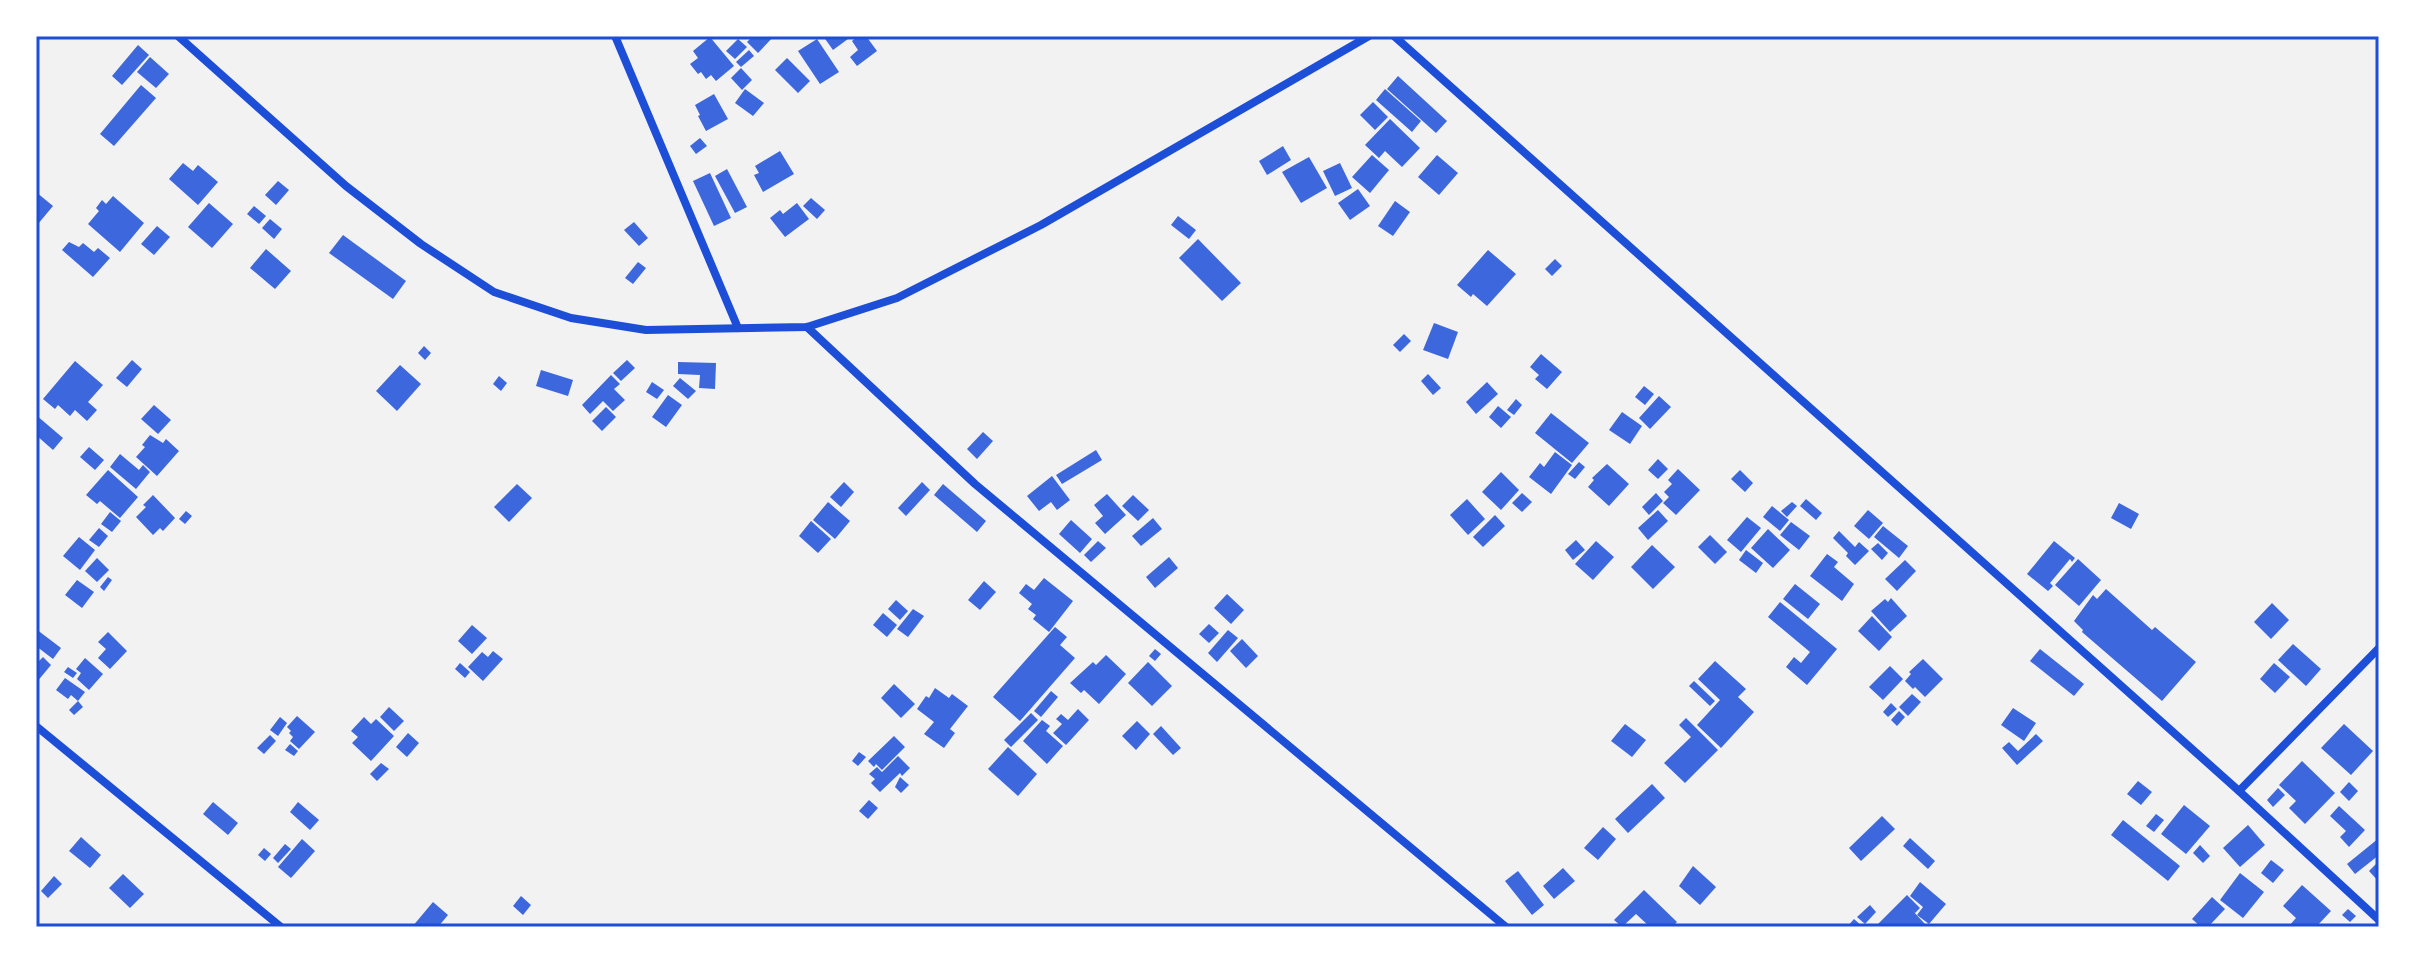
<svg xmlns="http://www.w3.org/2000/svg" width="2415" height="963" viewBox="0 0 2415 963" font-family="'Nunito Sans',sans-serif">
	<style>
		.building { fill: #3d67dc }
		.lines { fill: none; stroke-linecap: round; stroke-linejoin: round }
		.minor { stroke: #1d4ed8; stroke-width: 8 }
		.neatline { fill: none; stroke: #1d4ed8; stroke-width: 3 }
	</style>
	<rect width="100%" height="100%" fill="#f2f2f2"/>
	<g class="building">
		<polygon points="753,36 774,36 758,53 747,42"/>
		<polygon points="823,36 852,36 833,50"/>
		<polygon points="858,36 866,36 877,51 857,66 850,57 858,50 852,41"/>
		<polygon points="710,37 734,66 716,81 711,75 706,79 701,72 698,74 690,64 698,58 693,51"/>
		<polygon points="738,39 747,47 735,59 726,51"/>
		<polygon points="817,39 839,72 820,84 798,51"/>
		<polygon points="138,45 149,55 122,85 112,76"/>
		<polygon points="749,50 754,56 741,67 736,62"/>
		<polygon points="150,57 169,74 156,88 137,72"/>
		<polygon points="787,58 810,81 798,93 775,70"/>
		<polygon points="741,68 752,80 742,90 731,78"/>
		<polygon points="1398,76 1447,121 1436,133 1387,89"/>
		<polygon points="141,85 156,98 114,146 100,134"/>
		<polygon points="745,89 764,103 753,116 735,103"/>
		<polygon points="1385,89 1421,121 1412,132 1376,100"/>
		<polygon points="714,94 728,119 706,131 698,116 700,115 695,105"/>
		<polygon points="1373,102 1388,117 1375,130 1360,115"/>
		<polygon points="1390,119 1420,148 1402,167 1385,151 1379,158 1365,145"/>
		<polygon points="700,138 707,146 696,154 690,146"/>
		<polygon points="1283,146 1291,160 1267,175 1259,161"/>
		<polygon points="780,151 794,174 763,192 754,175 759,173 755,166"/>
		<polygon points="1372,155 1389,170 1370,193 1352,177"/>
		<polygon points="1437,155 1458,173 1439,195 1418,177"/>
		<polygon points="1309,157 1327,188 1301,203 1282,172"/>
		<polygon points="183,163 193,171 198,165 218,182 198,205 169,179"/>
		<polygon points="1340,163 1352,188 1335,196 1323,171"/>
		<polygon points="727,169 747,207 735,213 715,176"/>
		<polygon points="710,173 731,218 714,226 693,181"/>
		<polygon points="278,181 289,190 276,205 265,195"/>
		<polygon points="1358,189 1370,206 1350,220 1338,203"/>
		<polygon points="36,192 53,206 38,224 36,222"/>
		<polygon points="113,196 144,223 120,252 88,224 99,211 96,208 102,200 106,204"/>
		<polygon points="811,198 825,210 817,219 803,206"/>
		<polygon points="1395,201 1410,212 1393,236 1378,226"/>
		<polygon points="209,203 233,224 212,248 188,227"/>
		<polygon points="797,203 809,219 785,237 770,218 780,210 783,214"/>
		<polygon points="254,206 266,216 259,224 247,214"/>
		<polygon points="1178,216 1196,230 1189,239 1171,225"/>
		<polygon points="270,219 282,229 274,239 262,228"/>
		<polygon points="634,222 648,238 639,246 624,230"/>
		<polygon points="157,226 170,237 154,255 141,244"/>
		<polygon points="343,235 406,281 393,299 329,253"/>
		<polygon points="1198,239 1241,283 1222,301 1179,258"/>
		<polygon points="69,242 79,247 83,243 94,252 98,248 110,258 93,277 62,250"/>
		<polygon points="266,249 291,271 275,289 250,268"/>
		<polygon points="1488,250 1516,274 1487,306 1473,294 1471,297 1457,285"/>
		<polygon points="1555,259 1562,266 1552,276 1545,269"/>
		<polygon points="638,262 646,268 633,284 625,278"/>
		<polygon points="1434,323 1458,332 1448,359 1423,350"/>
		<polygon points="1404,334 1411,341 1400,352 1393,345"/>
		<polygon points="424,346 431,353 425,360 418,353"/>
		<polygon points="1541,354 1562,372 1547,389 1535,379 1539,375 1530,367"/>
		<polygon points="132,360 142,369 127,387 116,378"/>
		<polygon points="627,360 635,368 621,381 613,373"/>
		<polygon points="75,361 103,385 88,402 97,410 87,421 75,410 70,416 58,405 55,409 43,399"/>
		<polygon points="678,362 716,363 715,389 699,388 700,375 678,374"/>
		<polygon points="400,365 421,384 397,411 376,391"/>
		<polygon points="541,370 573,380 568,396 536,386"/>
		<polygon points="1428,374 1441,388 1433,395 1421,381"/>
		<polygon points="611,375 620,384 614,389 625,400 613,411 603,401 590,414 582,405"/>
		<polygon points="499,376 507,383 501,391 493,384"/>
		<polygon points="680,378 696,391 688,399 673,386"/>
		<polygon points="652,382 664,390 657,399 646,392"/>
		<polygon points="1487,382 1498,394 1476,414 1466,402"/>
		<polygon points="1644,386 1654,394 1645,405 1635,397"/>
		<polygon points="668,395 682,405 666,427 652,417"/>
		<polygon points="1659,396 1671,407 1650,429 1639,418"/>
		<polygon points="1516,399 1522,405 1514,415 1507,410"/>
		<polygon points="154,405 171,420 158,434 141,419"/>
		<polygon points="1498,406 1511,417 1501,428 1489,417"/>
		<polygon points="606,407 616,417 602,431 592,421"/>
		<polygon points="1622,412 1642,426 1630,444 1609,430"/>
		<polygon points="1551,413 1589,443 1572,463 1535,433"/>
		<polygon points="36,415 63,438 53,450 36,435"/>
		<polygon points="983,432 993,441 977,459 967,449"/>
		<polygon points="150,435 163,443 166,439 179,451 157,476 136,457 145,447 142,445"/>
		<polygon points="89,447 104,460 95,470 80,457"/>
		<polygon points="1096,450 1102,460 1062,484 1056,475"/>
		<polygon points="1555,452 1572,465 1551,494 1529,477 1540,463 1544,467"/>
		<polygon points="120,454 139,470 143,465 150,472 136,489 110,467"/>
		<polygon points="1658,459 1668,469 1658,479 1648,470"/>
		<polygon points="1579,462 1585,467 1575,479 1568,474"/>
		<polygon points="1607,464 1629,484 1609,506 1588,487 1594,480 1592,478"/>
		<polygon points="1678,469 1700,490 1676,515 1663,503 1669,497 1664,492 1672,484 1668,480"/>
		<polygon points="108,470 138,497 120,518 100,501 97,504 86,495"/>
		<polygon points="1740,470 1753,483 1745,492 1731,479"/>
		<polygon points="1501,472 1519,490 1501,510 1482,492"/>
		<polygon points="1052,476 1070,500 1057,510 1051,502 1039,511 1027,496"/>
		<polygon points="844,482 854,492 841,507 830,497"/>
		<polygon points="922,482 930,490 906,516 898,508"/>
		<polygon points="517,484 532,498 509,522 494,507"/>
		<polygon points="943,484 986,521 977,532 934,495"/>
		<polygon points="1522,493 1532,502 1522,512 1512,503"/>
		<polygon points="1656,493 1663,501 1649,515 1642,507"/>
		<polygon points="1107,494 1126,515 1105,534 1095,523 1103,516 1094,505"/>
		<polygon points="153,495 175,518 163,531 160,528 153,535 136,517 146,507 143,505"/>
		<polygon points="1133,495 1149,510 1138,521 1122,506"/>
		<polygon points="1467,499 1485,519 1468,535 1450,515"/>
		<polygon points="1806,499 1822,513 1816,520 1800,506"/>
		<polygon points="828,502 850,521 835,539 813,520"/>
		<polygon points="1792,502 1797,506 1787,517 1781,511"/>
		<polygon points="2119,503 2139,514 2131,529 2111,518"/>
		<polygon points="1772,506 1789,520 1780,531 1763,517"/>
		<polygon points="1658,510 1668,521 1648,540 1638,528"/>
		<polygon points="1868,510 1883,523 1869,539 1854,526"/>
		<polygon points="186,511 192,516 185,524 179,519"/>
		<polygon points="110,512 121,521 112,532 101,524"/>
		<polygon points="1495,515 1505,526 1483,547 1473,537"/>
		<polygon points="1747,517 1761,528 1741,552 1727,540"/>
		<polygon points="1153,518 1162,529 1141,546 1132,536"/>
		<polygon points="1071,520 1092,539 1080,553 1059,534"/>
		<polygon points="811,521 831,539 818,553 799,536"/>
		<polygon points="1791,522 1810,536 1799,550 1780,535"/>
		<polygon points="1883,526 1908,546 1899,558 1874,537"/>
		<polygon points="99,528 108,536 99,547 89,540"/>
		<polygon points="1768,529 1790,550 1773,568 1751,548"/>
		<polygon points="1839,531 1855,547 1859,542 1869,551 1855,565 1846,556 1848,553 1833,538"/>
		<polygon points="1710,535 1727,552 1715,564 1698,547"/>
		<polygon points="79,537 95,550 80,570 63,556"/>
		<polygon points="1576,540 1585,550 1573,560 1565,550"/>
		<polygon points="1098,541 1106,548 1091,562 1084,555"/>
		<polygon points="1596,541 1614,557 1593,580 1575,564"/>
		<polygon points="2054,541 2075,558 2072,562 2070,559 2050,583 2053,586 2048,591 2027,574"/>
		<polygon points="1878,543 1888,553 1882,560 1871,549"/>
		<polygon points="1652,545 1675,567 1653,589 1631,567"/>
		<polygon points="1746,550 1763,563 1756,573 1739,560"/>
		<polygon points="1827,554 1838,562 1834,567 1854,584 1842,601 1810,576"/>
		<polygon points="1169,557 1178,568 1155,588 1146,577"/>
		<polygon points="97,558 109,570 97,582 85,571"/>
		<polygon points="2078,559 2101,580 2079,606 2055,585"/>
		<polygon points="1905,560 1916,571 1897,591 1885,579"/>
		<polygon points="108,577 112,580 104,591 100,587"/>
		<polygon points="1044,578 1073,601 1049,632 1033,619 1036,615 1028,609 1032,604 1019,593 1026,584 1034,590"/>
		<polygon points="77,580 94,592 82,608 65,595"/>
		<polygon points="984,581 996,592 980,610 968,600"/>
		<polygon points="1795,584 1820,604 1808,619 1783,599"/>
		<polygon points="2106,589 2152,630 2155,627 2196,662 2162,701 2082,632 2083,630 2074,621 2093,595 2097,599"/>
		<polygon points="1227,594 1244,610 1231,624 1214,608"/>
		<polygon points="1891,598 1907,616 1890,632 1871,611 1885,599 1888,602"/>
		<polygon points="896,600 908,611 900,620 888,609"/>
		<polygon points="1780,602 1837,649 1807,685 1786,667 1794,657 1801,663 1810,652 1768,617"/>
		<polygon points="2272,603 2289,620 2271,639 2254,622"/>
		<polygon points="913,609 924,616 908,637 897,629"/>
		<polygon points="883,613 897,625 887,637 873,625"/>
		<polygon points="1872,616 1892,637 1879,651 1858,631"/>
		<polygon points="1209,624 1219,633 1209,643 1199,634"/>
		<polygon points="472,625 487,638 472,654 458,641"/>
		<polygon points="1055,627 1067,637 1060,645 1075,658 1020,721 993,697"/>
		<polygon points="36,629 61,648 53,659 36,646"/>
		<polygon points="1228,630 1238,638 1217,662 1208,653"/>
		<polygon points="108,632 127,651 110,669 98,658 106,649 98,642"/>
		<polygon points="1242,639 1258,656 1246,668 1230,651"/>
		<polygon points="2293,644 2321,669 2306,686 2278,660"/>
		<polygon points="1155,649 1161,654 1155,661 1149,656"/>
		<polygon points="2040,649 2084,684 2074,696 2030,661"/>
		<polygon points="493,651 503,659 483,681 468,667 482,652 488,657"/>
		<polygon points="1106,655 1126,674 1099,704 1084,690 1081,693 1070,683 1093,662 1096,665"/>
		<polygon points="43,657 51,665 36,683 36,664"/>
		<polygon points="85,658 103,674 89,690 77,679 81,673 76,669"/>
		<polygon points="1923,659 1943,679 1925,697 1915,687 1913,689 1905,681 1911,674 1909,672"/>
		<polygon points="1715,661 1746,689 1738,697 1754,712 1721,748 1697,725 1720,700 1698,679"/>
		<polygon points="1148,662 1172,686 1152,706 1128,683"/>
		<polygon points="460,663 470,672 465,678 455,669"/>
		<polygon points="2274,663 2290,677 2275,693 2260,679"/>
		<polygon points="1890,666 1903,679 1883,700 1869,687"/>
		<polygon points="68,667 77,673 73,678 64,672"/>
		<polygon points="65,678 85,692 78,701 71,695 68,699 56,690"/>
		<polygon points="1694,681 1715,701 1710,706 1689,686"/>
		<polygon points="894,684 915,704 901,718 881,698"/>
		<polygon points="935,688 949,698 952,694 968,706 950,729 955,733 944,748 924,734 934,722 917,709 926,696 929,698"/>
		<polygon points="1051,691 1058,697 1041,717 1034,711"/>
		<polygon points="1912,694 1921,702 1908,716 1899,707"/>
		<polygon points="78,701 83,707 74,715 69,710"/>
		<polygon points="1891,703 1897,709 1888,717 1883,712"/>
		<polygon points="389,707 404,721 394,731 380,717"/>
		<polygon points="2013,708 2036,723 2024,741 2001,725"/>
		<polygon points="1078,709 1089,720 1066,745 1053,733 1062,724 1056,719 1061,714 1068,720"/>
		<polygon points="1899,711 1905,717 1897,726 1891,720"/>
		<polygon points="1031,713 1038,720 1011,747 1004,740"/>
		<polygon points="297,716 315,732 299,749 290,741 293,737 289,733 291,731 287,727"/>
		<polygon points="280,717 287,723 278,736 270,730"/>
		<polygon points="364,717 371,724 376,719 394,736 371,761 352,743 358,737 351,731"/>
		<polygon points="1686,718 1718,750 1685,783 1664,763 1691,737 1679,725"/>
		<polygon points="1042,720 1050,726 1046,731 1063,746 1047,764 1023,741"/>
		<polygon points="1137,721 1150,734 1136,750 1122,736"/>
		<polygon points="1625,724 1646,740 1632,757 1611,741"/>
		<polygon points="2344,724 2373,751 2351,775 2321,748"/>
		<polygon points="1161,726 1181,748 1173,755 1153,734"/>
		<polygon points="408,733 419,743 407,757 396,747"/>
		<polygon points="2036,734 2043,741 2017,765 2002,748 2009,742 2018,751"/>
		<polygon points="270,735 276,741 264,754 257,748"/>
		<polygon points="894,736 905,747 882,770 876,764 874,767 868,761"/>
		<polygon points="290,744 298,751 294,756 285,750"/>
		<polygon points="1008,747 1037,774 1018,796 988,769"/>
		<polygon points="859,752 866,757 858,766 852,761"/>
		<polygon points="898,756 910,768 902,776 900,773 880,792 871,783 875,779 869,774 877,767 882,772"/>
		<polygon points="2302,761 2335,793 2305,824 2289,808 2296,801 2279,785"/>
		<polygon points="381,763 389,769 377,781 370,774"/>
		<polygon points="900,777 909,785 901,793 895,787"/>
		<polygon points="2138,781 2152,792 2141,805 2127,794"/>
		<polygon points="2349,782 2358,791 2349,801 2340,792"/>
		<polygon points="1652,784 1665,798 1628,833 1615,819"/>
		<polygon points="2278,788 2285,795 2273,807 2267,800"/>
		<polygon points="869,800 878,808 868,819 859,811"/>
		<polygon points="213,802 238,823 228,835 203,814"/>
		<polygon points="298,802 319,820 310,830 290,812"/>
		<polygon points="2184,805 2210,826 2186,854 2161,834"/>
		<polygon points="2339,806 2365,830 2349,847 2340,837 2346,831 2330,816"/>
		<polygon points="2156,814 2164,820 2154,832 2146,826"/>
		<polygon points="1882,816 1895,829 1861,861 1849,848"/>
		<polygon points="2123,820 2180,866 2168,881 2111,835"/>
		<polygon points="2248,825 2265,845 2240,867 2223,848"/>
		<polygon points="1603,827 1616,839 1598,860 1584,848"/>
		<polygon points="81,837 101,855 90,868 69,851"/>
		<polygon points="1910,838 1935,861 1928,869 1903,846"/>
		<polygon points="2379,838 2379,855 2355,874 2347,864"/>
		<polygon points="302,839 315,851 291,878 278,867"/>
		<polygon points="285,844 291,849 278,863 273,858"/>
		<polygon points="2200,845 2210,856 2203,863 2193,853"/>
		<polygon points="264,848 271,854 265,861 258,855"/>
		<polygon points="2271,860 2284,870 2273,883 2261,873"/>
		<polygon points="2379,861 2379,882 2369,871"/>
		<polygon points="1693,866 1716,887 1700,905 1679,886"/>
		<polygon points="1563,868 1575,881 1554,899 1543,886"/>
		<polygon points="1518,871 1544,905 1532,915 1505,881"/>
		<polygon points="2240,873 2264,892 2243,918 2220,900"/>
		<polygon points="123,874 144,894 130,908 109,888"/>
		<polygon points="54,876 62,884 48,898 41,891"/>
		<polygon points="1920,882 1946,904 1929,924 1917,915 1923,907 1910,896"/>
		<polygon points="2302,885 2331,911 2316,927 2291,927 2289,926 2296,918 2283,906"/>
		<polygon points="1644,890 1677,922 1672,927 1650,927 1636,914 1622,927 1614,920"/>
		<polygon points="1907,895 1920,908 1915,913 1912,910 1925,924 1922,927 1881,927 1878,924"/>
		<polygon points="521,896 531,905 523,915 513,906"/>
		<polygon points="2212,897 2225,909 2208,927 2201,927 2192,919"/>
		<polygon points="433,902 448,915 438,927 412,927"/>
		<polygon points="1870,905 1876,912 1865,924 1857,917"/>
		<polygon points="2348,909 2356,916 2350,922 2342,915"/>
		<polygon points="1854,919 1863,927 1847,927"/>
	</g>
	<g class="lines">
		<g class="minor">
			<polyline points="178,36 346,186 421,244 494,292 571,318 646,330 807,327 897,298 1041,225 1369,36"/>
			<polyline points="615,36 738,328"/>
			<polyline points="1394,36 2239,791 2379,920"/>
			<polyline points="807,327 975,484 1506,927"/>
			<polyline points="36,726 281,927"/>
			<polyline points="2239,791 2379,648"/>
		</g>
	</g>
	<rect width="2415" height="963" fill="none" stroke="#ffffff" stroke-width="76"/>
	<rect x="38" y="38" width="2339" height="887" class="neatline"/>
</svg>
